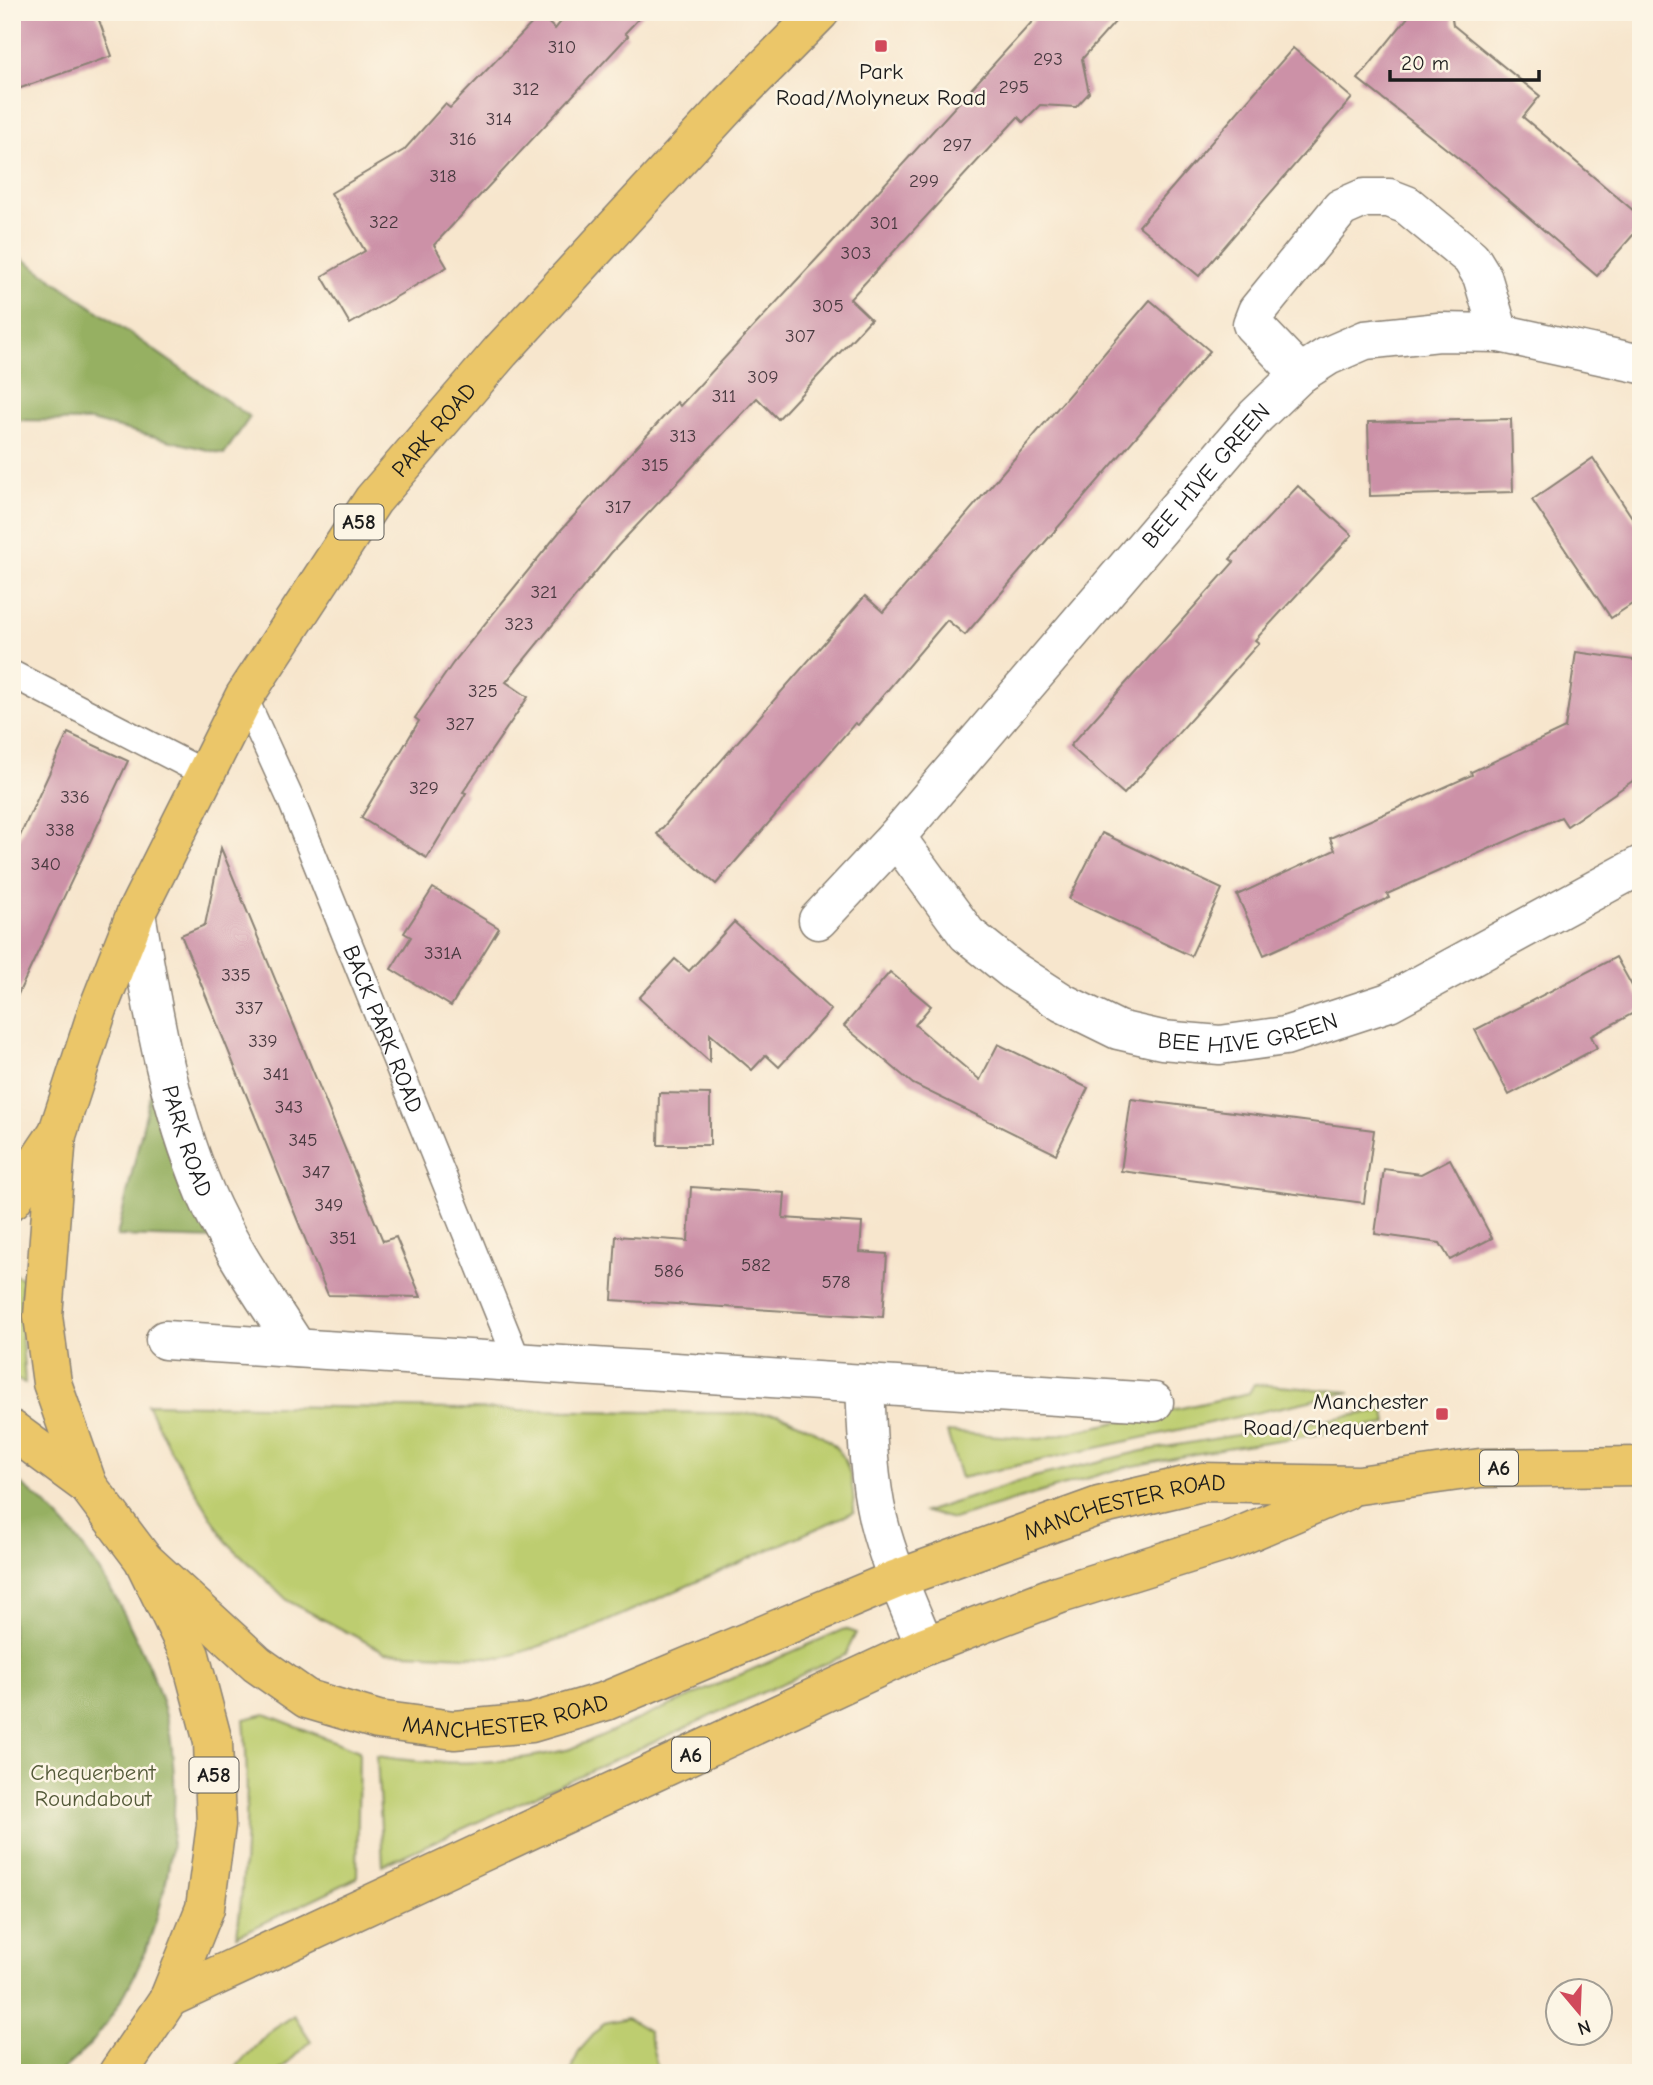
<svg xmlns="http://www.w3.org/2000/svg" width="1653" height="2085" viewBox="0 0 1653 2085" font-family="'Comic Neue',sans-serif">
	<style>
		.green { fill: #bdcd6f; stroke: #6c7446; stroke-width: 2 }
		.forest { fill: #96b062; stroke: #59663f; stroke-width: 2 }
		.building { fill: #cc91a7 }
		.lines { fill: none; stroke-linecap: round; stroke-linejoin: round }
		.lane-casing { stroke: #8a8174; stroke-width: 29 }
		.street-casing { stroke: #8a8174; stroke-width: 41 }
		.primary-casing { stroke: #8a8174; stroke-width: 41 }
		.highway-casing { stroke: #8a8174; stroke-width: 41 }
		.lane { stroke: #fff; stroke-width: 26 }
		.street { stroke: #fff; stroke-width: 38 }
		.primary { stroke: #ebc669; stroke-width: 38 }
		.highway { stroke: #ebc669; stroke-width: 38 }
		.poi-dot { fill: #d1495b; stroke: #fcf5e5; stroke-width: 2.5 }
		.labels { text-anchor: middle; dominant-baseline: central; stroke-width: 5; stroke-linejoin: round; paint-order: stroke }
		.number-label { font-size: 19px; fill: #48393f }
		.shield { fill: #fcf5e5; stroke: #5f5d58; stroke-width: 2 }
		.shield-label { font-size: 21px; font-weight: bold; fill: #1c1c1c }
		.poi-label { font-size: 23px; fill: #1c1c1c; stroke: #fcf5e5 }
		.street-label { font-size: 23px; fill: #1c1c1c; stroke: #fcf5e5 }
		.park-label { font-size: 23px; fill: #545a39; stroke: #fcf5e5 }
	</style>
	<rect width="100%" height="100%" fill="#fcf5e5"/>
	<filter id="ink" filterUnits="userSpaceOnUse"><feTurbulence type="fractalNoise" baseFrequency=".0143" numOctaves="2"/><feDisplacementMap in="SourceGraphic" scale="14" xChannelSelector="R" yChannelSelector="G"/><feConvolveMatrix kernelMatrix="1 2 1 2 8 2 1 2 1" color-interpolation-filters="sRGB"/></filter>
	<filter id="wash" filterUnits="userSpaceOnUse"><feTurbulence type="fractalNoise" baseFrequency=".00686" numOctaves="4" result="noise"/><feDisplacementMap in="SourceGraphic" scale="28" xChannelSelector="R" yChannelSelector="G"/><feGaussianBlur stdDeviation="1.57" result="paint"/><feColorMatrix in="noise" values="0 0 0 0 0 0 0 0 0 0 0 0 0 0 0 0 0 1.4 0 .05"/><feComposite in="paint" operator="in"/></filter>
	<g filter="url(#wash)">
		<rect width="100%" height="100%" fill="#f7e6cd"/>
		<g class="green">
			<polygon points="12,1273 23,1279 20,1312 25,1383 12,1378"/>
			<polygon points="1254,1384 1350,1392 961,1478 947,1432 1040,1439 1249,1393"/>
			<path d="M147,1404L778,1414C833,1437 853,1448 854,1512L583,1632L503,1658L385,1652L288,1601L226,1541L168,1446Z"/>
			<polygon points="1385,1410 1387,1424 1226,1448 1118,1469 953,1519 925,1512 1034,1477 1142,1451"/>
			<path d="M844,1629L856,1633L845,1655L383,1865L377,1756C444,1767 505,1764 571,1749Z"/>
			<path d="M265,1714L359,1751L357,1878L237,1936C246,1863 250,1792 244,1719Z"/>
			<polygon points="294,2015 311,2041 277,2073 230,2073 271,2030"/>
			<polygon points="627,2018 648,2031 659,2073 570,2073 579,2051 604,2023"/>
		</g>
		<g class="forest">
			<polygon points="12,251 250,417 224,454 91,421 12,420"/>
			<polygon points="154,1079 220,1239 117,1236"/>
			<path d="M12,1478C63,1512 98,1562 125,1616C146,1658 168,1703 172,1750C183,1851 158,1959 94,2040C84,2052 71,2062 59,2073H12Z"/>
		</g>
		<g id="blocks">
			<g class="building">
				<polygon points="12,12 96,12 112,56 12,91"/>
				<polygon points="569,12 645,12 625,33 628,36 434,245 447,267 350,324 322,276 365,251 331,193 404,150 445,104 450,108 540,15 555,29"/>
				<polygon points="1041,12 1124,12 1082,59 1089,93 1076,107 1040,105 1023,122 1018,117 850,299 871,319 806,389 778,419 757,398 611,553 506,682 528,697 463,792 466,793 427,858 361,818 419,721 415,718 453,663 561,530 677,402 680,406 824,251"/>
				<polygon points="1412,12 1451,12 1453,25 1540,96 1523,117 1641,217 1641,226 1597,276 1477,173 1358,79"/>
				<polygon points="1293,48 1352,98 1199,276 1139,226"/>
				<polygon points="1150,300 1210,351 965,635 947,620 858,725 855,723 716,884 657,834 865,596 883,612"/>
				<polygon points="1511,419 1513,492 1370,496 1368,422"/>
				<polygon points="1593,458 1641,531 1641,598 1611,618 1532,500"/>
				<polygon points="1298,486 1352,535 1255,640 1259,643 1124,794 1070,746 1234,562 1230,559"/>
				<polygon points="1576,652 1641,661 1641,725 1634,780 1567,826 1561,817 1387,894 1389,898 1264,955 1237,895 1335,850 1330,838 1472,775 1471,772 1565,728"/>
				<polygon points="68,733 128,761 12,1007 12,853"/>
				<polygon points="1102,833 1222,889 1191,956 1069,899"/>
				<polygon points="221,848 383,1241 396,1237 421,1297 328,1295 181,935 205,925"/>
				<polygon points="433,888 499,928 451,1006 391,969 411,937 404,933"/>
				<polygon points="734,922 831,1010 779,1067 766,1055 752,1070 710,1034 710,1062 639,998 675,959 689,971"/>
				<polygon points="1616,957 1641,1002 1641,1009 1591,1036 1597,1048 1509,1095 1475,1030"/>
				<polygon points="890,972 931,1006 915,1025 980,1080 998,1044 1088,1088 1056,1154 913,1084 844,1026"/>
				<polygon points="659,1093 710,1094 710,1145 658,1145"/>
				<polygon points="1131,1099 1374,1130 1364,1203 1121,1171"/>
				<polygon points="1450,1159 1492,1238 1450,1260 1440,1243 1375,1234 1384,1169 1421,1174"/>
				<polygon points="691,1187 785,1193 783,1218 862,1223 860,1252 887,1254 883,1317 612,1300 616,1236 688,1241"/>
			</g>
		</g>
	</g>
	<g filter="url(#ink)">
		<use href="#blocks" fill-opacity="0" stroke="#8a8174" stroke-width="2"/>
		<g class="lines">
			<g class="lane-casing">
				<g id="lane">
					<polyline points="12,674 206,774"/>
					<path id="s1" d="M244,697L291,800L518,1362"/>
				</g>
			</g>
			<g class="street-casing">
				<g id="street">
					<polyline points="1300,374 1252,324 1257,311 1341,208 1364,198 1389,198 1407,205 1471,258 1482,276 1499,333"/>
					<path id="s2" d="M896,837L967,934L1012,970L1063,1003L1118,1030L1162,1040L1220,1045L1285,1036L1389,1002L1641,865"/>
					<path id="s3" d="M136,913C152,1008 167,1102 205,1192C229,1248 265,1298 297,1348"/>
					<path id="s4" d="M818,920L896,837L1256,416L1300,374L1328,356L1365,340L1439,332L1499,333L1641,364"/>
					<polyline points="165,1340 1154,1402"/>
					<path d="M865,1384C867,1429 868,1475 878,1519C889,1563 908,1604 925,1646"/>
				</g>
			</g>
			<g class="primary-casing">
				<g id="primary">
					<path id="s5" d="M144,1560L257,1664L307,1699L378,1720L454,1730L531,1723L606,1701L897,1579L1099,1506L1202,1482L1359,1485L1480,1468L1641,1466"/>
					<polyline points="169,1998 925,1646 1060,1594 1226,1542 1345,1491"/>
				</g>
			</g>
			<g class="highway-casing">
				<g id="highway">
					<polyline points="12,1200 56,1135"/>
					<polyline points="12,1430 88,1486 143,1559 190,1655 213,1742 216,1825 205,1908 169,1998 118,2073"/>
					<path id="s6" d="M88,1486L52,1383L43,1316L57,1135L98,1009L136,913L244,697L373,500L501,351L730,103L820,12"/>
				</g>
			</g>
			<use href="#lane" class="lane"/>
			<use href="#street" class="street"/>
			<use href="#primary" class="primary"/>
			<use href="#highway" class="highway"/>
		</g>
	</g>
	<g class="poi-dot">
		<rect x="874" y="39" width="14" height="14" rx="3.5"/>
		<rect x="1435" y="1407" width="14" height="14" rx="3.5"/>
	</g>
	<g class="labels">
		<g class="number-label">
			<text x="562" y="47">310</text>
			<text x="1048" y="59">293</text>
			<text x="1014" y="87">295</text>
			<text x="526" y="89">312</text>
			<text x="499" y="119">314</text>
			<text x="463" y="139">316</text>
			<text x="957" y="145">297</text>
			<text x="443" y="176">318</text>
			<text x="924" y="181">299</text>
			<text x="384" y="222">322</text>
			<text x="884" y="223">301</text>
			<text x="856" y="253">303</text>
			<text x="828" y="306">305</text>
			<text x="800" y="336">307</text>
			<text x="763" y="377">309</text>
			<text x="724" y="396">311</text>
			<text x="683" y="436">313</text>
			<text x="655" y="465">315</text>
			<text x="618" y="507">317</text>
			<text x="544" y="592">321</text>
			<text x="519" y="624">323</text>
			<text x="483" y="691">325</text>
			<text x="460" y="724">327</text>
			<text x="424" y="788">329</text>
			<text x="75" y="797">336</text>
			<text x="60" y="830">338</text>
			<text x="46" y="864">340</text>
			<text x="443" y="953">331A</text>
			<text x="236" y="975">335</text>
			<text x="249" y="1008">337</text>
			<text x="263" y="1041">339</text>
			<text x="276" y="1074">341</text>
			<text x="289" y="1107">343</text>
			<text x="303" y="1140">345</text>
			<text x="316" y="1172">347</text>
			<text x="329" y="1205">349</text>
			<text x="343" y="1238">351</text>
			<text x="756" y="1265">582</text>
			<text x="669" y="1271">586</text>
			<text x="836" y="1282">578</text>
		</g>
		<g class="shield">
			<rect x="334.5" y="504.5" width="49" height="35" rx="5"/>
			<rect x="1480" y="1450.5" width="38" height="35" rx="5"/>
			<rect x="672" y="1737.5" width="38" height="35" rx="5"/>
			<rect x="189.5" y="1757.5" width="49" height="35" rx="5"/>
		</g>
		<g class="shield-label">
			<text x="359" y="522">A58</text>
			<text x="1499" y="1468">A6</text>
			<text x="691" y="1755">A6</text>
			<text x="214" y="1775">A58</text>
		</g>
		<g class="poi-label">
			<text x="881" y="71">Park<tspan x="881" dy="26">Road/Molyneux Road</tspan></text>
			<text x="1428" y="1401" text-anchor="end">Manchester<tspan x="1428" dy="26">Road/Chequerbent</tspan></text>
		</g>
		<g class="street-label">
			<text stroke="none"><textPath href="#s6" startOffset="1164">PARK ROAD</textPath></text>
			<text stroke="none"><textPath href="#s4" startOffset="590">BEE HIVE GREEN</textPath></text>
			<text stroke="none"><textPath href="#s2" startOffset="432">BEE HIVE GREEN</textPath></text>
			<text stroke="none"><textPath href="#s1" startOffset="360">BACK PARK ROAD</textPath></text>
			<text stroke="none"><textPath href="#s3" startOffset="234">PARK ROAD</textPath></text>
			<text stroke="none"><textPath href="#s5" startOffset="1076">MANCHESTER ROAD</textPath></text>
			<text stroke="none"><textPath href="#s5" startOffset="418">MANCHESTER ROAD</textPath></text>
		</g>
		<g class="park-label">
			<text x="93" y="1772">Chequerbent<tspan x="93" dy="26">Roundabout</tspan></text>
		</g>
	</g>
	<rect width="1653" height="2085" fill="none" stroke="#fcf5e5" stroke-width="42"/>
	<g transform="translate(1579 2012) rotate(161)"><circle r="33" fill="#fcf5e5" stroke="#a29e95" stroke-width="2"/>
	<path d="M0-5L12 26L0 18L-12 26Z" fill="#d1495b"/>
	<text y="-10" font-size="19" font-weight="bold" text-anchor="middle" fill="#1c1c1c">N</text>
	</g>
	<path d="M1390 70v10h149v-10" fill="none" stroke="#1c1c1c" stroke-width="3.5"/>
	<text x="1401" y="70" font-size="21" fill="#1c1c1c" stroke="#fcf5e5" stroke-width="5" paint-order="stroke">20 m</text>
</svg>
